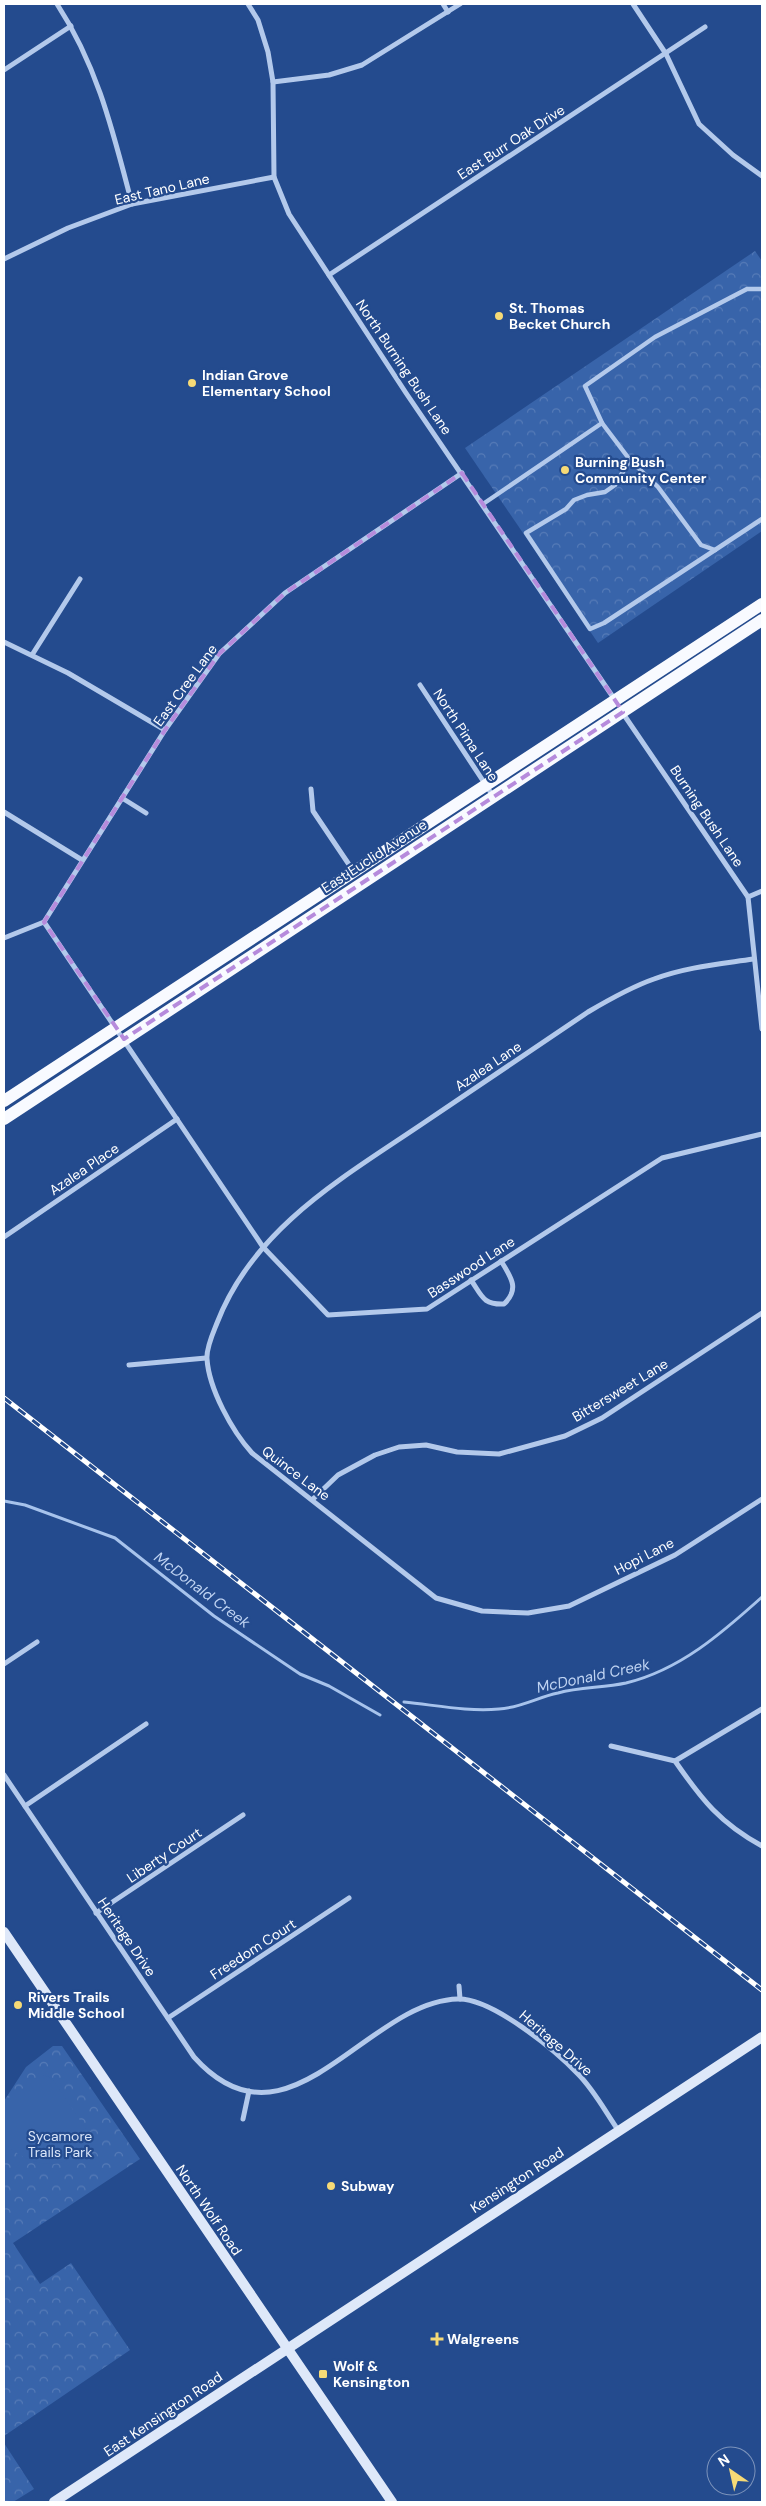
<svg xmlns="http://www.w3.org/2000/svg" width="766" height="2506" viewBox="0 0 766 2506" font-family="'DM Sans',sans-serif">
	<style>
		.park { fill: url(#park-crowns) }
		.garden { fill: #3864aa }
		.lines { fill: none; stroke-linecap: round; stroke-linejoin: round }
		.stream { stroke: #a7c3ec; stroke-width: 3 }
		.pedestrian { stroke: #b3c9eb; stroke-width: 4.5 }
		.minor { stroke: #b3c9eb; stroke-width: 5 }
		.secondary { stroke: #dee8f9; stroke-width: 10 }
		.primary { stroke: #f8faff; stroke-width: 12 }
		.rail-casing { stroke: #fff; stroke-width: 5 }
		.rail { stroke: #244b8e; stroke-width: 3; stroke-dasharray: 9; stroke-linecap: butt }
		.marked { fill: none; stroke: #b68bdc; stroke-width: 4; stroke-dasharray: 10 6; stroke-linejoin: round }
		.poi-dot { fill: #f6da76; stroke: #244b8e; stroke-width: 2 }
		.labels { text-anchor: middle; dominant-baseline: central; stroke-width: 4.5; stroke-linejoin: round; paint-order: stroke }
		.street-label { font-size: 14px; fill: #fff; stroke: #244b8e }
		.poi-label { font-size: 14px; font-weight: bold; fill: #fff; stroke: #244b8e; text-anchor: start }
		.park-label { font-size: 14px; fill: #d8e4f8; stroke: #244b8e }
		.water-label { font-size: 15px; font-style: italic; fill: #bfd3f2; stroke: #244b8e }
	</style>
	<defs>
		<pattern id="park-crowns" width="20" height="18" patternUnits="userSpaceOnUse" patternTransform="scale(1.25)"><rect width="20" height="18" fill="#3864aa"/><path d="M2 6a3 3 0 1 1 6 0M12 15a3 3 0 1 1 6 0" fill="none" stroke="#567bb7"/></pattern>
	</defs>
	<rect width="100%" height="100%" fill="#244b8e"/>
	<g class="park">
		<polygon points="755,251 762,261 762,531 598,643 465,448"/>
		<polygon points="53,2046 62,2046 140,2159 13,2243 40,2284 71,2263 130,2350 4,2436 4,2101 26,2067"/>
		<polygon points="4,2443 34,2489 13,2502 4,2502"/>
	</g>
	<path class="garden" d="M43,2075L52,2078L93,2140C84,2147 71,2160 60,2163C39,2167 18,2157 4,2142V2101Z"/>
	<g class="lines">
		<g class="stream">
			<polyline points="4,1501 25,1505 115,1538 214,1616 300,1674 329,1686 380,1715"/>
			<path d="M404,1702C435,1705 468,1712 499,1709C520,1708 538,1697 558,1693C580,1687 603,1688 626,1683C680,1670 722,1633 762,1597"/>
		</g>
		<g class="pedestrian">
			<polyline points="762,289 747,289 655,337 585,386 602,423 630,460 658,487 701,545 715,550 762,519"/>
			<polyline points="630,460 615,485 605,492 587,495 574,500 566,509 526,533 590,629 604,623 715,550"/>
			<polyline points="483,504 602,423"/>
		</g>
		<g class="minor">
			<path d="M57,4C98,67 113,132 132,204"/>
			<polyline points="248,4 258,20 268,52 273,82 274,177 289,214 406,393 615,700"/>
			<polyline points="443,4 448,12"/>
			<polyline points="633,4 666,54 699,124 733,155 762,176"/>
			<polyline points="4,70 71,26"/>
			<polyline points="273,82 329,75 362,65 460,4"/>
			<polyline points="4,259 68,228 132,204 274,177"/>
			<polyline points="329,275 705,27"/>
			<polyline points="4,642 68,673 165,730"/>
			<polyline points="32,655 80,579"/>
			<polyline points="420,685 493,796"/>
			<polyline points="622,712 748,897 762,1029"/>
			<polyline points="311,789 313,811 354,872"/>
			<polyline points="122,798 146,813"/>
			<polyline points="4,812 82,860"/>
			<polyline points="748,897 762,891"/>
			<polyline points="44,922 263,1247 328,1315 427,1309 662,1158 762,1134"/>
			<polyline points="4,938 44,922 165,730 219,654 285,593 462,473"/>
			<path d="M753,959C720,964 686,967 654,979C631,987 610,999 588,1012C534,1048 480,1085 425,1122C344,1177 254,1227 217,1323C213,1333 206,1348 207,1359C209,1389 232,1431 252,1453L436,1598L482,1611L528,1613L569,1606L675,1555L762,1499"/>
			<polyline points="4,1237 177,1119"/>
			<path d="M471,1280C482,1296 483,1305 504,1304C520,1289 511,1277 501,1261"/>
			<polyline points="129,1365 206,1358"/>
			<polyline points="313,1499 338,1475 375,1455 399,1447 426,1445 457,1452 499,1454 565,1436 602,1418 762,1313"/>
			<polyline points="4,1664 37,1642"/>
			<path d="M611,1746L675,1761C702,1800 720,1823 762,1846"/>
			<polyline points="675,1761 762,1709"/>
			<path d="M4,1775L194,2057C288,2162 366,2001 458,1999C492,1998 555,2050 578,2074C594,2090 605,2111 618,2130"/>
			<polyline points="25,1806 146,1724"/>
			<polyline points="96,1913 243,1815"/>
			<polyline points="459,1986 460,1999"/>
			<polyline points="168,2018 349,1898"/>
			<polyline points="243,2119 249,2091"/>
		</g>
		<g class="secondary">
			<polyline points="4,1932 392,2502"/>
			<polyline points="54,2502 762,2037"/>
		</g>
		<g class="primary">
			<polyline points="4,1101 762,604"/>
			<polyline points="4,1119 762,620"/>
		</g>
		<g class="rail-casing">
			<polyline id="rail" points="4,1398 762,1990"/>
		</g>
		<use href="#rail" class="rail"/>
	</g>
	<path class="marked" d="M462,473L623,712L124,1039L44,922L165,730L219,654L285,593Z"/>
	<g class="poi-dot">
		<circle cx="499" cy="316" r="5"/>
		<circle cx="192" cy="383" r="5"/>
		<circle cx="565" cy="470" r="5"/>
		<circle cx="18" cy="2005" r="5"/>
		<circle cx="331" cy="2186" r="5"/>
		<path d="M434.5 2331.5h5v5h5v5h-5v5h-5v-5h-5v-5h5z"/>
		<rect x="318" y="2369" width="10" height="10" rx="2.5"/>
	</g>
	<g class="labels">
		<g class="street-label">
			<text transform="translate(511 142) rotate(-33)">East Burr Oak Drive</text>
			<text transform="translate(162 189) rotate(-13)">East Tano Lane</text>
			<text transform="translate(404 367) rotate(56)">North Burning Bush Lane</text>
			<text transform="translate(185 685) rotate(-54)">East Cree Lane</text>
			<text transform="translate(466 735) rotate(57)">North Pima Lane</text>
			<text transform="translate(707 816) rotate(56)">Burning Bush Lane</text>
			<text transform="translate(374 856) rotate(-33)">East Euclid Avenue</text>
			<text transform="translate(488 1066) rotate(-34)">Azalea Lane</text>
			<text transform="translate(84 1169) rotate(-34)">Azalea Place</text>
			<text transform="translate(471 1267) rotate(-33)">Basswood Lane</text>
			<text transform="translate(620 1390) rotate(-31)">Bittersweet Lane</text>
			<text transform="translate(296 1473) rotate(37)">Quince Lane</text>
			<text transform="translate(644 1556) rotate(-27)">Hopi Lane</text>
			<text transform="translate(164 1855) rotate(-34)">Liberty Court</text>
			<text transform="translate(127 1937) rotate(56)">Heritage Drive</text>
			<text transform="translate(253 1949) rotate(-33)">Freedom Court</text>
			<text transform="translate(556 2043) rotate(41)">Heritage Drive</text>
			<text transform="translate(517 2180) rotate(-33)">Kensington Road</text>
			<text transform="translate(209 2210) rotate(56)">North Wolf Road</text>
			<text transform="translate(163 2414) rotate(-34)">East Kensington Road</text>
		</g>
		<g class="poi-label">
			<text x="509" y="308">St. Thomas<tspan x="509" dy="16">Becket Church</tspan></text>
			<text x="202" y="375">Indian Grove<tspan x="202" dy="16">Elementary School</tspan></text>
			<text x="575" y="462">Burning Bush<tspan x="575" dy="16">Community Center</tspan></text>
			<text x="28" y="1997">Rivers Trails<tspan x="28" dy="16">Middle School</tspan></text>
			<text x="341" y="2186">Subway</text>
			<text x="447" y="2339">Walgreens</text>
			<text x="333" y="2366">Wolf &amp;<tspan x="333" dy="16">Kensington</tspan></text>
		</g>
		<g class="park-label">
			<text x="60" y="2136">Sycamore<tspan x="60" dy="16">Trails Park</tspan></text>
		</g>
		<g class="water-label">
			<text transform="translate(202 1590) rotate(37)">McDonald Creek</text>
			<text transform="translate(593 1676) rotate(-12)">McDonald Creek</text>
		</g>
	</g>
	<rect width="766" height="2506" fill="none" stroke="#ffffff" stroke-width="10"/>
	<g transform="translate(731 2471) rotate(326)"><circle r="24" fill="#244b8e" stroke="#7c93bb"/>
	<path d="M0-4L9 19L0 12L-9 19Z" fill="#f6da76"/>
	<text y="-8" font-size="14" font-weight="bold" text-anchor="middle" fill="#ffffff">N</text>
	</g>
</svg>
